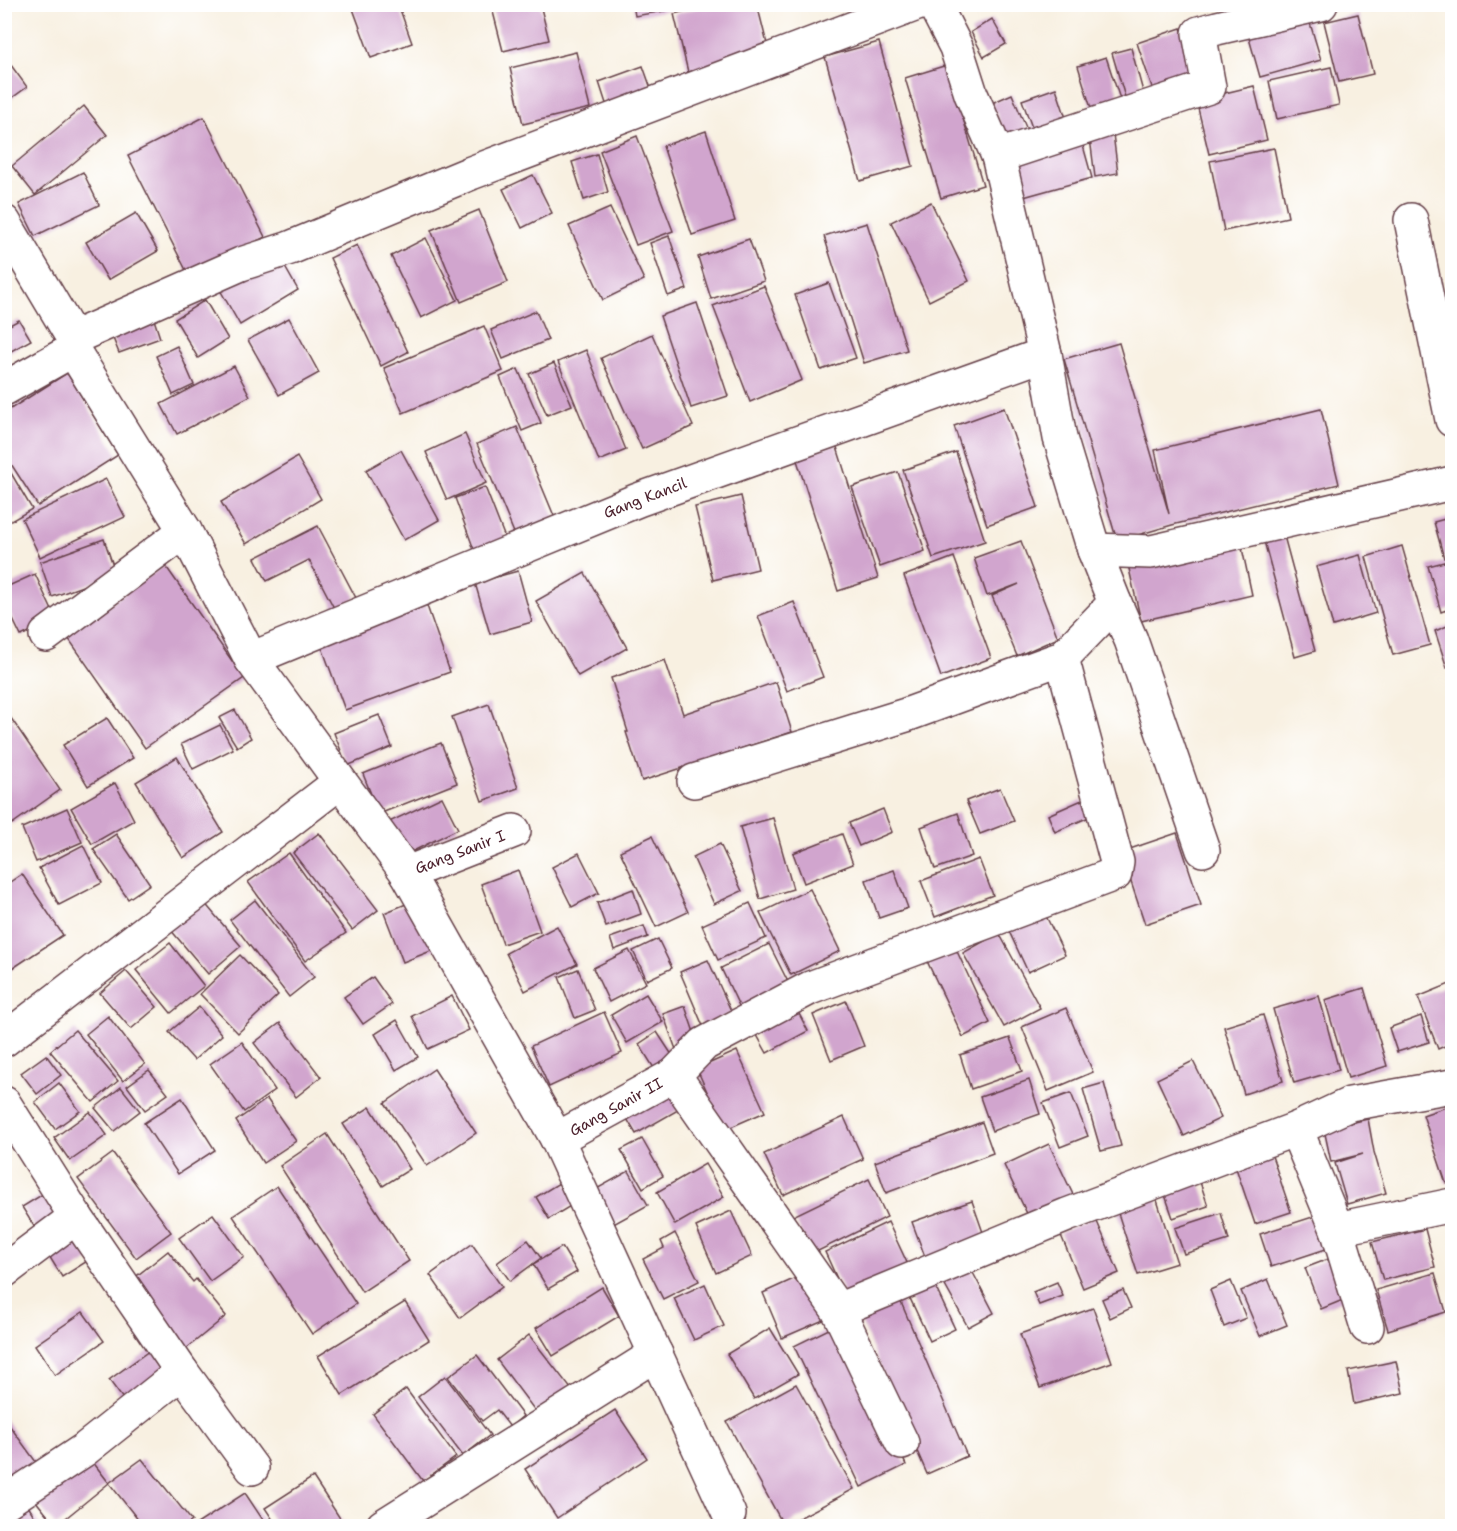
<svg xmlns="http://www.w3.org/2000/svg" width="1457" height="1531" viewBox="0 0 1457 1531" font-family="'Shantell Sans',sans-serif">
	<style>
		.building { fill: #d1a5ce }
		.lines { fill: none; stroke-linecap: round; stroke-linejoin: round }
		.minor-casing { stroke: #643e46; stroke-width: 36 }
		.minor { stroke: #fff; stroke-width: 33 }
		.labels { text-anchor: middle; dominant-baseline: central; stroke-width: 4.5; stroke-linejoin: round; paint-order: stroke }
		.street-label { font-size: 15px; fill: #4a1f2b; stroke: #fff }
	</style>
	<rect width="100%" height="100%" fill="#fff"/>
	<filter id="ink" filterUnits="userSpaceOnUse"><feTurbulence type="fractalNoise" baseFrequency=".0167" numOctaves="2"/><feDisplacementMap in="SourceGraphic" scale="12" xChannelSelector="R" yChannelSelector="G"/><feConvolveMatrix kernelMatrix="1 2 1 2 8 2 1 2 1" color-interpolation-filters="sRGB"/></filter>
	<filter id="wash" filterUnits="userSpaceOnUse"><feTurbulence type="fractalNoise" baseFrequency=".008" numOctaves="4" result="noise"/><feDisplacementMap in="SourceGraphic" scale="24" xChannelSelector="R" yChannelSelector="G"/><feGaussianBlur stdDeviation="1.35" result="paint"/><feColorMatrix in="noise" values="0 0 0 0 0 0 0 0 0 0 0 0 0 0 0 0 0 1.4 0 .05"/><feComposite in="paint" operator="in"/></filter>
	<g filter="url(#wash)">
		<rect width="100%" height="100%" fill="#f8f0e1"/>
		<g id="blocks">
			<g class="building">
				<polygon points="356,4 398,4 412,43 371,58 352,6"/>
				<polygon points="491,4 540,4 549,40 503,51"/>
				<polygon points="633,4 693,4 693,6 635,16"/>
				<polygon points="712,4 757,4 769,52 688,72 674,14"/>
				<polygon points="1307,13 1321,60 1260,77 1247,31"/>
				<polygon points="1358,14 1373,74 1339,82 1324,22"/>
				<polygon points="992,19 1006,44 984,57 971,32"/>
				<polygon points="1181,28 1200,84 1156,99 1137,43"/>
				<polygon points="879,42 913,166 860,181 825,57"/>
				<polygon points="1131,48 1145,99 1127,104 1112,53"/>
				<polygon points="576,52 590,108 523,124 510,68"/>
				<polygon points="5,57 27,87 5,103"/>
				<polygon points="1106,57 1123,108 1094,118 1078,66"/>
				<polygon points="947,65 983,185 941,198 905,78"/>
				<polygon points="643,66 655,100 610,116 599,82"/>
				<polygon points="1331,67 1339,105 1277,119 1269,81"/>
				<polygon points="1254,86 1267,140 1209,154 1196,100"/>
				<polygon points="1056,88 1067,121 1034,133 1022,100"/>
				<polygon points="1012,94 1030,137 1010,146 992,103"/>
				<polygon points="84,106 107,135 35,195 12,166"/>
				<polygon points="204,117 265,237 189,276 128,156"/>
				<polygon points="706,131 735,221 692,235 663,146"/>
				<polygon points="1113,134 1118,173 1095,177 1090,138"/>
				<polygon points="637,136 673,231 636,245 600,151"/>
				<polygon points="1082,142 1092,178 1020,198 1010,162"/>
				<polygon points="1274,148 1288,217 1224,231 1210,161"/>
				<polygon points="597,154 608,192 584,200 572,162"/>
				<polygon points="83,172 99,205 35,236 19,204"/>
				<polygon points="533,175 552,213 522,228 503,189"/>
				<polygon points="931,202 969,281 929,301 891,222"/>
				<polygon points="610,208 644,280 603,300 569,226"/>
				<polygon points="479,210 508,282 461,302 431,230"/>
				<polygon points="136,213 158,251 108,280 86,242"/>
				<polygon points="867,223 907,350 864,363 824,236"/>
				<polygon points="669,236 687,289 668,296 650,243"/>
				<polygon points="426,238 457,300 421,318 391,256"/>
				<polygon points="749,239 764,281 711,299 698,257"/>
				<polygon points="357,245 408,352 381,366 330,258"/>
				<polygon points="277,253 298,290 240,325 219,288"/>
				<polygon points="829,283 856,358 821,370 795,295"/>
				<polygon points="764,286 802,380 750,402 713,306"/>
				<polygon points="205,300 228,339 198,358 175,319"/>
				<polygon points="697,303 728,396 691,408 660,316"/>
				<polygon points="151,310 160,338 119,353 108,326"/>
				<polygon points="536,311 548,340 503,359 491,330"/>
				<polygon points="289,318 319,373 279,395 248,340"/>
				<polygon points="19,320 31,340 4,355 4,328"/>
				<polygon points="484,326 503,371 403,413 384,368"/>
				<polygon points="652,334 693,426 642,449 601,358"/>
				<polygon points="1119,343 1169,514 1155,450 1321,409 1339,484 1172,525 1117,541 1064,359"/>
				<polygon points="177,346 194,385 173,395 156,356"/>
				<polygon points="586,350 626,450 599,461 558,362"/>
				<polygon points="554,363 572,405 547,415 529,374"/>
				<polygon points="234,366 250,396 177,434 161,404"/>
				<polygon points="518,369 541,423 522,431 500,377"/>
				<polygon points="67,373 118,455 38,506 4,453 4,413"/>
				<polygon points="1004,408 1038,507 987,525 954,426"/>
				<polygon points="517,427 557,523 517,540 477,444"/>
				<polygon points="465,434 486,483 447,500 426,452"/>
				<polygon points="836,444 878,578 838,591 796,457"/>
				<polygon points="401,450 439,520 404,540 366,470"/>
				<polygon points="956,452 985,541 933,558 903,470"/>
				<polygon points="297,457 321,499 246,544 221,502"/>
				<polygon points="4,461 32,509 4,525"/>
				<polygon points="898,472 925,551 880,567 852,487"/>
				<polygon points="106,479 125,517 40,557 22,519"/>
				<polygon points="485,487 507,543 476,555 455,498"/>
				<polygon points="741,496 758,569 713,580 695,507"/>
				<polygon points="1452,517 1452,556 1444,558 1434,522"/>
				<polygon points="318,526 356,598 335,610 309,560 267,581 255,558"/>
				<polygon points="1239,534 1252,595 1141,621 1127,560"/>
				<polygon points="1284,536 1315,651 1295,657 1264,541"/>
				<polygon points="104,539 116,574 52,597 40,562"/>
				<polygon points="1021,541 1058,638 1017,656 992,596 1019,584 987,596 974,558"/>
				<polygon points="1402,546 1430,645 1393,655 1366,557"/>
				<polygon points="1360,555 1376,613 1333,626 1316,567"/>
				<polygon points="954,557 991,658 941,677 904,576"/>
				<polygon points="1452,560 1452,608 1441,612 1428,566"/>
				<polygon points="165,565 244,678 145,748 66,635"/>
				<polygon points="518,571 532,622 490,634 475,583"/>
				<polygon points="585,573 627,648 578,676 536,601"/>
				<polygon points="35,574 56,619 21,636 4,601 4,588"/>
				<polygon points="794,602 823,677 787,691 758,616"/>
				<polygon points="426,603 450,672 345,710 320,642"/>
				<polygon points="1452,624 1452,666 1447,668 1435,631"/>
				<polygon points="665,660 683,714 776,682 792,732 642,781 626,732 628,732 611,678"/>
				<polygon points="489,704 518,788 482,801 452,717"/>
				<polygon points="4,708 60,790 12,824 4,813"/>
				<polygon points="235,710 251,738 237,747 219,718"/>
				<polygon points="379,715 392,747 347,766 334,733"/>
				<polygon points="107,718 133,758 88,786 63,745"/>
				<polygon points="220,725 233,749 193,769 181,744"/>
				<polygon points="441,743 457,783 379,814 363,774"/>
				<polygon points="177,757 223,832 183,858 136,782"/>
				<polygon points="115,783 134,820 92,844 71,808"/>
				<polygon points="1000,788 1014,821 980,834 966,801"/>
				<polygon points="442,797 458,829 403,856 387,823"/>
				<polygon points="1082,800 1089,817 1055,832 1048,815"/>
				<polygon points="67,808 82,842 36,862 22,828"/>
				<polygon points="883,809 892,832 859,846 849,823"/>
				<polygon points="958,813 972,856 935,869 921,827"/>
				<polygon points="773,818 793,889 760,899 740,827"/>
				<polygon points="319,833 378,910 352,930 293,853"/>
				<polygon points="1177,833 1201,905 1145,924 1121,852"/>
				<polygon points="116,834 150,884 128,899 93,849"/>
				<polygon points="842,834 853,864 804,883 793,853"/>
				<polygon points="652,836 688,912 656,927 620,851"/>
				<polygon points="720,844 742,891 714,904 693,857"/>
				<polygon points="83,845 102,883 59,905 39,868"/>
				<polygon points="289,853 346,933 305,961 248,882"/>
				<polygon points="579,853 599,893 572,907 552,867"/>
				<polygon points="979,859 993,895 935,917 921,881"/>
				<polygon points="518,870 540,931 503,944 481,884"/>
				<polygon points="894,870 908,908 879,918 866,880"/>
				<polygon points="22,874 63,935 4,974 4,886"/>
				<polygon points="633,889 641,914 606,927 597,903"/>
				<polygon points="810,889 840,951 791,975 760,913"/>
				<polygon points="255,900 314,977 289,997 230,920"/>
				<polygon points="416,900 436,949 403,962 384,913"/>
				<polygon points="203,901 241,946 208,974 170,929"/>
				<polygon points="750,903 766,938 718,960 702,925"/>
				<polygon points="1043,910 1065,955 1028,972 1007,927"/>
				<polygon points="557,926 577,964 525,991 506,953"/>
				<polygon points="644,926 648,937 614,950 610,938"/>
				<polygon points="999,933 1040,1008 1004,1027 963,953"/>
				<polygon points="658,939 672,968 647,980 633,951"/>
				<polygon points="170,943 204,986 171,1013 136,970"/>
				<polygon points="769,944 790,986 741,1010 721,968"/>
				<polygon points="955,947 990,1023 963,1037 927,961"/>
				<polygon points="629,950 646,983 609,1002 593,968"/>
				<polygon points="240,955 278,995 238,1033 200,994"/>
				<polygon points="708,960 732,1013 703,1026 680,972"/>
				<polygon points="578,969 595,1010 575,1018 559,977"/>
				<polygon points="126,971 157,1007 131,1029 100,993"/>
				<polygon points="373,977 392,1004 363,1024 344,997"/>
				<polygon points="1452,983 1452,1043 1438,1049 1418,997"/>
				<polygon points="1364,988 1387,1066 1348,1078 1325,1000"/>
				<polygon points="646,994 663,1022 627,1043 611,1015"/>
				<polygon points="452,996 469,1030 428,1049 412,1016"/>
				<polygon points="1319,996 1339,1070 1294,1083 1273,1009"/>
				<polygon points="846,1001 864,1046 831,1060 813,1015"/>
				<polygon points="685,1006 699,1047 678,1055 663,1014"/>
				<polygon points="795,1006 808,1031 767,1053 753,1028"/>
				<polygon points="199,1007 222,1035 194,1060 169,1032"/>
				<polygon points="1066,1008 1093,1072 1048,1091 1022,1027"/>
				<polygon points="604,1012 622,1053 549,1087 531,1046"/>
				<polygon points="1263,1015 1283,1081 1244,1094 1224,1027"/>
				<polygon points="108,1016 145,1064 123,1081 86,1034"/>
				<polygon points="1421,1016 1429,1042 1397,1052 1389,1028"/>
				<polygon points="397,1020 418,1057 396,1070 375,1034"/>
				<polygon points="280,1023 321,1077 296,1097 254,1043"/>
				<polygon points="75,1030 118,1081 93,1102 50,1051"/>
				<polygon points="657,1032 676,1061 657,1073 639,1044"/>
				<polygon points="1010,1038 1022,1071 971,1089 960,1055"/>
				<polygon points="242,1042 275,1090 244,1112 210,1064"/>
				<polygon points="737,1051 765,1112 724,1130 697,1069"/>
				<polygon points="46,1055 61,1075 37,1094 21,1073"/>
				<polygon points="1193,1061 1221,1118 1184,1136 1157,1079"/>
				<polygon points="434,1069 476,1133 427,1166 385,1103"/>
				<polygon points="149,1070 168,1094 145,1110 127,1086"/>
				<polygon points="1029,1080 1040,1114 992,1131 980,1097"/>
				<polygon points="59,1083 80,1111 55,1129 35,1102"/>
				<polygon points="1104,1083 1121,1146 1101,1151 1083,1089"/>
				<polygon points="673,1084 685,1106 636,1134 623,1112"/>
				<polygon points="121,1087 140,1111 114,1131 95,1108"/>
				<polygon points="1071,1093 1088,1136 1060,1147 1043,1103"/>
				<polygon points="182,1098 215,1150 178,1174 144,1123"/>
				<polygon points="267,1099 296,1141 263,1163 236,1121"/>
				<polygon points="1452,1105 1452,1181 1446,1183 1423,1115"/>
				<polygon points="370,1107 410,1169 383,1186 343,1124"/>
				<polygon points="90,1112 107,1135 70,1161 54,1138"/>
				<polygon points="844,1117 863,1159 783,1195 764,1154"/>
				<polygon points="1368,1119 1374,1152 1386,1193 1347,1204 1335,1163 1363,1154 1331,1162 1324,1129"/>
				<polygon points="982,1122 993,1153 886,1193 875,1162"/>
				<polygon points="327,1134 409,1261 362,1292 280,1166"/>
				<polygon points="642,1139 663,1176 643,1188 621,1150"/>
				<polygon points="1049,1144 1076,1201 1031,1222 1004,1165"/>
				<polygon points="113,1153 171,1232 136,1258 78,1179"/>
				<polygon points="1271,1153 1291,1212 1255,1224 1235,1165"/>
				<polygon points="705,1164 724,1197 675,1225 657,1192"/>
				<polygon points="629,1171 648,1205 610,1226 591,1192"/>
				<polygon points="1198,1176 1208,1206 1173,1218 1163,1189"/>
				<polygon points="869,1179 887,1217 812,1254 793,1216"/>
				<polygon points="564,1180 577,1202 549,1219 536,1197"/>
				<polygon points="277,1186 356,1304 312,1334 233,1216"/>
				<polygon points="48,1191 66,1220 40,1236 22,1207"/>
				<polygon points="1156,1197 1177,1263 1138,1275 1117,1210"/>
				<polygon points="972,1201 986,1241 927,1262 912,1222"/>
				<polygon points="731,1211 752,1256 716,1273 696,1227"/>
				<polygon points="1221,1213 1229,1240 1184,1254 1175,1228"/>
				<polygon points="213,1214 244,1257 210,1281 179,1238"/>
				<polygon points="1322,1214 1332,1247 1271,1267 1260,1234"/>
				<polygon points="1095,1217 1119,1273 1083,1288 1060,1233"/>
				<polygon points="888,1222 909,1267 845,1296 825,1252"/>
				<polygon points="1425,1229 1435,1267 1383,1280 1372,1242"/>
				<polygon points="69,1230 89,1260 62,1277 43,1246"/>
				<polygon points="675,1233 699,1281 663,1299 643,1259 664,1248 661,1241"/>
				<polygon points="528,1240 541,1258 510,1281 497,1263"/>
				<polygon points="472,1244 502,1287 460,1318 430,1275"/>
				<polygon points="562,1247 577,1272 548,1289 533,1264"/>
				<polygon points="168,1251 193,1282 196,1279 226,1316 181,1353 128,1283"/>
				<polygon points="1339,1255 1355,1295 1321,1309 1305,1268"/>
				<polygon points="970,1267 994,1313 968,1327 943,1282"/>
				<polygon points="809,1272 828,1318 782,1338 763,1293"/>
				<polygon points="1435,1273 1446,1312 1388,1330 1376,1290"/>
				<polygon points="1268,1279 1287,1325 1260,1336 1241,1291"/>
				<polygon points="1231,1281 1246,1318 1224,1327 1210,1290"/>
				<polygon points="933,1282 955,1329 930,1341 908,1294"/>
				<polygon points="1057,1282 1063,1296 1039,1305 1033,1292"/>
				<polygon points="705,1284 724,1326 694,1340 674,1298"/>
				<polygon points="602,1287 619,1316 553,1356 536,1328"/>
				<polygon points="1123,1290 1131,1308 1110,1318 1102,1299"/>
				<polygon points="900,1300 967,1456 927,1474 859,1317"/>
				<polygon points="405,1302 429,1340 342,1395 318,1356"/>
				<polygon points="1093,1308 1112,1362 1040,1388 1020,1334"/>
				<polygon points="83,1312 104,1341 55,1375 35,1345"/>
				<polygon points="839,1324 906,1465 861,1487 794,1346"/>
				<polygon points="770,1328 798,1374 754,1399 727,1354"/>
				<polygon points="529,1335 572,1390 539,1416 497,1360"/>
				<polygon points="153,1348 173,1375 129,1407 109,1380"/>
				<polygon points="477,1355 523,1416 510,1427 497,1410 482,1421 448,1377"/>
				<polygon points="1396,1361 1403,1393 1354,1404 1348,1371"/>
				<polygon points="445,1376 490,1435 463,1456 418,1397"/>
				<polygon points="796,1384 854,1489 784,1526 727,1422"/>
				<polygon points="406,1389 456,1457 423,1481 373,1414"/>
				<polygon points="615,1410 647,1458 557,1518 525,1469"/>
				<polygon points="4,1418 39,1466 4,1490"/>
				<polygon points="89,1457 109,1483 56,1526 35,1500"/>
				<polygon points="142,1459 192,1521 185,1526 143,1526 109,1483"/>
				<polygon points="313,1477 345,1526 277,1526 265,1508"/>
				<polygon points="245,1493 267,1526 194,1526"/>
				<polygon points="27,1504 40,1526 4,1526 4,1518"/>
			</g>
		</g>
	</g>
	<g filter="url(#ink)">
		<use href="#blocks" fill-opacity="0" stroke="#643e46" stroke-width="1.5"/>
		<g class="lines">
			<g class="minor-casing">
				<g id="minor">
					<polyline points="998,156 1209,87 1199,33 1217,28 1321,4"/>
					<polyline points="1411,220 1452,420"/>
					<polyline points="4,222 73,338 73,350 185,531 251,659 407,873 557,1139 729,1514"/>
					<polyline points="73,338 241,264 290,248 471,173 917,4"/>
					<polyline points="4,389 73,350"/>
					<polyline points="1094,550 1151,552 1452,483"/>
					<polyline points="1115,603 1131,640 1203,850"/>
					<polyline points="46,635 185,531"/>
					<polyline points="251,659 638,500 1045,354"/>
					<polyline points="694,781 906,715 1062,658 1115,603 1094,550 1060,438 1045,354 998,156 971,94 956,47 934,4"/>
					<polyline points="407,873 514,831"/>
					<polyline points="4,1040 340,782"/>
					<polyline points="4,1103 76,1217 182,1372 252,1468"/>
					<polyline points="1296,1129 1337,1229 1367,1327"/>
					<polyline points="557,1139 674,1075"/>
					<polyline points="1337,1229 1452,1205"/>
					<polyline points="4,1271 76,1217"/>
					<polyline points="838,1310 1067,1215 1296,1129 1350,1104 1452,1086"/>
					<polyline points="902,1443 838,1310 674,1075 704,1044 810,988 1115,874 1117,862 1062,658"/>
					<polyline points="4,1503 84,1450 182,1372"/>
					<polyline points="383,1526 656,1354"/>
				</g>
			</g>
			<use href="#minor" class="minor"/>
		</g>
	</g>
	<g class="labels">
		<g class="street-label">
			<text transform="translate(645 498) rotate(-21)">Gang Kancil</text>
			<text transform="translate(460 852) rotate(-21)">Gang Sanir I</text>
			<text transform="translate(616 1107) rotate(-29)">Gang Sanir II</text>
		</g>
	</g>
	<rect width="1457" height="1531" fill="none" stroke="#fff" stroke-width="24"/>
</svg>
